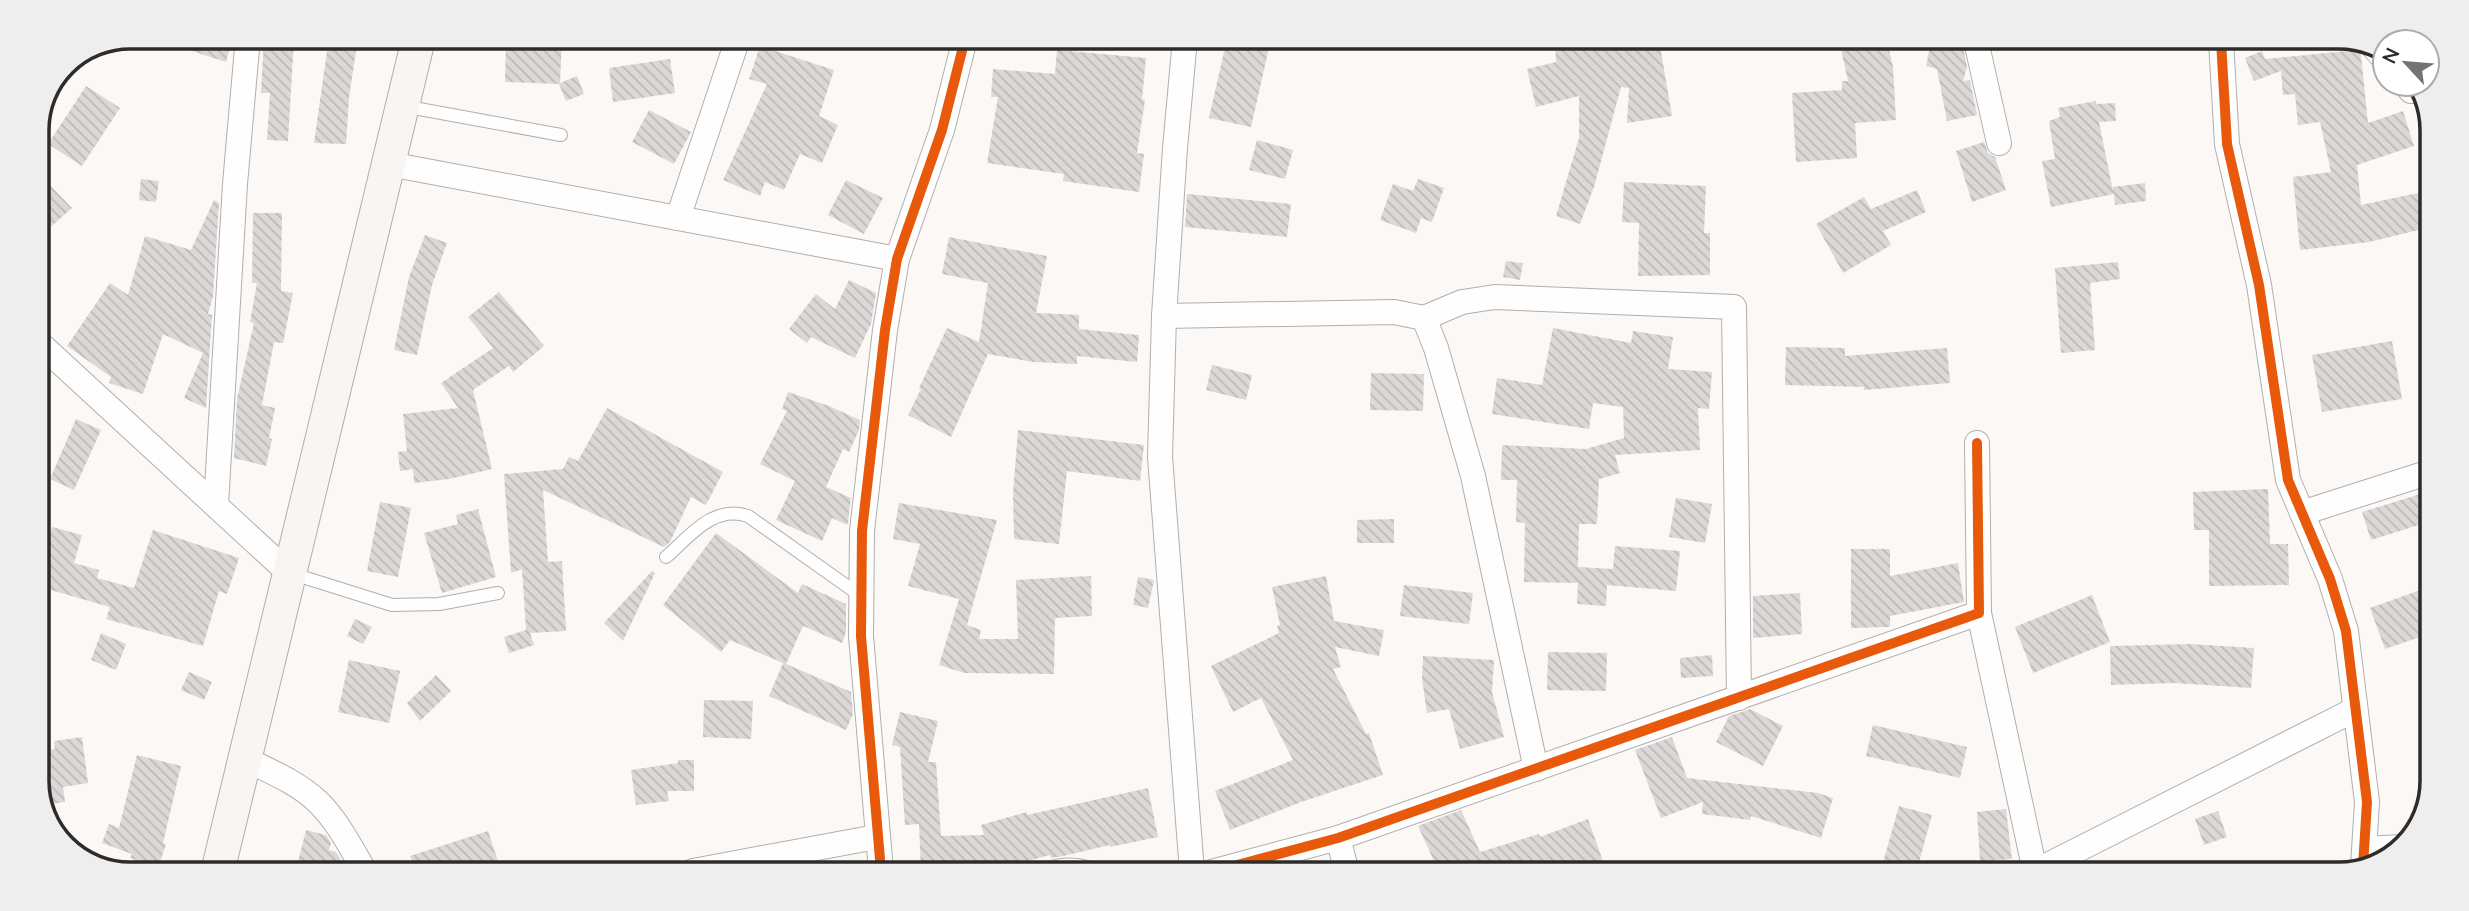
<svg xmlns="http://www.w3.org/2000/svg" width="2469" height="911" viewBox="0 0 2469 911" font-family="Lato,sans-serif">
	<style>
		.building { fill: url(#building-back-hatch) }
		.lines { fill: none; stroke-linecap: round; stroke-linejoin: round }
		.service-casing { stroke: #b1afad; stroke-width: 14 }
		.minor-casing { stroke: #b1afad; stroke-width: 26 }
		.secondary-casing { stroke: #b1afad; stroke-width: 35 }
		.service { stroke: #fefefe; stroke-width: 12 }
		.minor { stroke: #fefefe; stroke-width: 24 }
		.secondary { stroke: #f8f5f2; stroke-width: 33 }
		.cycleway-casing { stroke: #fff; stroke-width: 15 }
		.cycleway { stroke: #e8590c; stroke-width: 10 }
		.rim { fill: none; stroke: #2d2c2a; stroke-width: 3.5 }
	</style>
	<defs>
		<pattern id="building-back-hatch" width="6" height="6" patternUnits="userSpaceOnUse" patternTransform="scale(1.75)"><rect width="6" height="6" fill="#dbd8d7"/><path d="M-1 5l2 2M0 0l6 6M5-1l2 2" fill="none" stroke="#bcbab9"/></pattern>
	</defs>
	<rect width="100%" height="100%" fill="#fbf8f6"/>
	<g class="building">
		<polygon points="159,37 233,37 226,62 158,40"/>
		<polygon points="329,37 358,37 349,98 346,144 314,143"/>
		<polygon points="264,38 294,39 288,141 267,140 270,93 261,93"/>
		<polygon points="506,38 562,39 560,83 577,76 584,94 566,101 559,84 505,82"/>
		<polygon points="1227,39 1269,48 1251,127 1209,118"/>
		<polygon points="1555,40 1659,40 1672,116 1627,123 1629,88 1621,87 1594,187 1580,224 1556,216 1579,138 1579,96 1536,107 1527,69 1556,62"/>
		<polygon points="1839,40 1887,41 1893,67 1896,120 1855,123 1857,158 1796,162 1792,93 1842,90 1842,81 1848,81"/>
		<polygon points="1931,41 1962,41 1967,67 1963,81 1970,80 1977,115 1947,121 1937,69 1926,66"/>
		<polygon points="760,46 834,70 819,116 838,125 822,163 800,154 784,190 765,182 760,196 723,180 767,84 749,79"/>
		<polygon points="1057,50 1146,58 1142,99 1145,100 1137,153 1144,154 1139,192 1063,181 1064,174 987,163 998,97 991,97 993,69 1055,74"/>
		<polygon points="2357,50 2361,55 2368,123 2403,111 2414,146 2357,165 2361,205 2432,190 2431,227 2369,242 2300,250 2293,177 2331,172 2320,122 2298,125 2295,94 2283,95 2281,71 2254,81 2245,58 2262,51 2265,59"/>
		<polygon points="670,59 675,93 613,102 609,68"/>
		<polygon points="86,86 120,108 82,166 48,144"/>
		<polygon points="2096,101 2096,104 2115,103 2116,121 2099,122 2113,191 2113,187 2145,183 2146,201 2115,205 2114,194 2051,207 2042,161 2055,159 2049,121 2060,117 2058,108"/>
		<polygon points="649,110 691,132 674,164 632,142"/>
		<polygon points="1257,140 1293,150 1285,179 1249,170"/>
		<polygon points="1984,142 1988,153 1995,157 2006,190 1972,202 1956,151"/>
		<polygon points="37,172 72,208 37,239"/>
		<polygon points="141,179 159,181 156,202 139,200"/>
		<polygon points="1418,179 1444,188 1432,222 1421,218 1416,233 1380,220 1393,184 1413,191"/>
		<polygon points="846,180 883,198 864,234 828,215"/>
		<polygon points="1624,182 1706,186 1704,233 1710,233 1710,275 1638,276 1639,223 1622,222"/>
		<polygon points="1917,190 1926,212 1883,231 1891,245 1843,273 1816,224 1864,197 1871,209"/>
		<polygon points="1187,194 1291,204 1287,237 1185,227"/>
		<polygon points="214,200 219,203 213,297 208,314 212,315 206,408 184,398 203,353 163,334 143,394 109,383 111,377 67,346 110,283 128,295 145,236 191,250"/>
		<polygon points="253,213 282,213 281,291 293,293 283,343 274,342 262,405 275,408 269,438 272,439 266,466 234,458 237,399 254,323 250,322 257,283 252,283"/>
		<polygon points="425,235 447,243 432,285 417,355 394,350 409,277"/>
		<polygon points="949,237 1047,256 1036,313 1079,315 1079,329 1139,335 1137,362 1077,356 1077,364 1033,362 988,354 951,437 908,415 921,389 919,388 947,328 979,342 988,283 942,274"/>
		<polygon points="1506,261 1523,263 1520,280 1503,277"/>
		<polygon points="2118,262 2120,279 2090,283 2095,350 2061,353 2055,268"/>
		<polygon points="849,280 876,293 871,324 855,358 811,337 807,343 789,329 816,294 835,309"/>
		<polygon points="499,292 544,346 513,372 509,366 473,390 492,469 449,479 414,483 413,469 400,471 398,452 407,451 403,414 458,408 441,383 493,348 468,317"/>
		<polygon points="1553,328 1631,343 1633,331 1673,337 1668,369 1712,372 1709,409 1698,408 1700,450 1615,455 1620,473 1599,479 1597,524 1579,524 1578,567 1613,569 1615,546 1680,551 1676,591 1607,585 1606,606 1577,604 1578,583 1524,582 1525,523 1516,522 1517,480 1501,480 1502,445 1586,449 1624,438 1623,407 1593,403 1589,429 1492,414 1497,378 1542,385"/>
		<polygon points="2392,341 2402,399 2322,412 2312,355"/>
		<polygon points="1786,347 1845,348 1845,356 1947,348 1950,383 1864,390 1864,387 1785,385"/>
		<polygon points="1212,365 1252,375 1246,400 1206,390"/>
		<polygon points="1371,373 1424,374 1423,411 1370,410"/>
		<polygon points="788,392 829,406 860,420 859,430 849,452 843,449 826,487 851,498 848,522 847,525 832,518 822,541 776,520 795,481 760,464 787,411 782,409"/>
		<polygon points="607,408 723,472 706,505 691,497 670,542 664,547 543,490 548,562 562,561 566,631 530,633 534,645 509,653 504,637 526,630 522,569 511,573 504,474 563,469 569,457 578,461"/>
		<polygon points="76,419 101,430 74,490 50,479"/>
		<polygon points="1018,430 1144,445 1140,481 1067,471 1059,544 1014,539 1013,493"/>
		<polygon points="2268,489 2270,544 2288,544 2289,585 2209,586 2209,530 2194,530 2193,492"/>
		<polygon points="2430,491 2429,520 2421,521 2422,524 2371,540 2362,512"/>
		<polygon points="1676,498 1712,504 1705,543 1669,537"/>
		<polygon points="380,502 411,508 398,577 367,571"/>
		<polygon points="899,503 997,520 967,625 981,630 979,639 1018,639 1016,580 1091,576 1092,616 1055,618 1054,674 965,673 939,665 959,599 908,586 920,544 893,539"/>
		<polygon points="478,509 496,577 442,593 424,533 458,524 456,515"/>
		<polygon points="1394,519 1394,543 1357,543 1357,520"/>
		<polygon points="52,527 82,535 74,563 99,570 97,578 134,588 153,530 239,558 227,594 219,591 203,646 106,619 110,607 37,586"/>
		<polygon points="716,533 798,593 802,584 846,604 846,632 842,643 803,626 786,664 851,692 853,714 846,730 769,696 783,663 730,640 721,652 663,605"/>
		<polygon points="1851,549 1890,549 1890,576 1958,563 1964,602 1890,616 1890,627 1851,628"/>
		<polygon points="652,571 655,573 623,641 604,623"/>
		<polygon points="1326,576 1334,621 1384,630 1379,656 1335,647 1341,667 1333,669 1366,734 1369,733 1383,775 1301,802 1230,830 1215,791 1293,760 1261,698 1233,712 1211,666 1279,633 1277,626 1280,625 1272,587"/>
		<polygon points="1138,577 1154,580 1148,608 1133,605"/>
		<polygon points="1404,585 1473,593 1469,624 1400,616"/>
		<polygon points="2429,587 2429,634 2385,649 2370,608"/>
		<polygon points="1800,593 1802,634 1753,638 1753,596"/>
		<polygon points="2092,595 2110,642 2033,673 2015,627"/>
		<polygon points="355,619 372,627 363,644 347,636"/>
		<polygon points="101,633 126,644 116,670 91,660"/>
		<polygon points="2191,644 2254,648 2251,688 2175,683 2111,685 2110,646"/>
		<polygon points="1548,652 1607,653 1606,691 1547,690"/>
		<polygon points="1712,655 1713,676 1681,678 1680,658"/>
		<polygon points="1423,656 1494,660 1492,692 1504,737 1460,749 1449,709 1427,713 1422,679"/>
		<polygon points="349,660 400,671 389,723 338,712"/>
		<polygon points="189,672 212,682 204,700 181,690"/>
		<polygon points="436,675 451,691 420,721 407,703"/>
		<polygon points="704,700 753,701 751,739 703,737"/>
		<polygon points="1750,709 1783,726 1763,766 1716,742 1729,716"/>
		<polygon points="900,712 938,721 928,762 936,762 941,836 984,835 981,825 1027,812 1027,815 1148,788 1158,837 1110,847 1110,845 1063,856 1051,858 1050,855 991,871 921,871 919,824 905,825 900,747 892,745"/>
		<polygon points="1873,725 1967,747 1960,778 1866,756"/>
		<polygon points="82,737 88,783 63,787 65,802 44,805 37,787 37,751 55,749 54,741"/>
		<polygon points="1672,737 1687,778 1818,793 1833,798 1821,838 1751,816 1750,820 1702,814 1703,802 1661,818 1635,750"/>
		<polygon points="137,755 181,766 163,843 166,844 158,868 130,858 132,854 102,843 109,824 119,828"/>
		<polygon points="678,760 694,760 694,791 667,791 669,801 636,805 631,770 678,763"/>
		<polygon points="1899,806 1932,815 1916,873 1880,873"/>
		<polygon points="2006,809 2012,859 1980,861 1977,812"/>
		<polygon points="1461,810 1480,852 1539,834 1540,837 1588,819 1605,867 1588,873 1439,872 1418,826"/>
		<polygon points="2218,811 2227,837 2204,845 2195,819"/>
		<polygon points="306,830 326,835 331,843 329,850 336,852 347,870 296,870"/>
		<polygon points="488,831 501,870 415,870 410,856"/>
	</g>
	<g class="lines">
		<g class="service-casing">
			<g id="service">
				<polyline points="403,106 561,135"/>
				<path d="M666,557C690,536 714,504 748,516L861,596"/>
				<polyline points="290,573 392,605 439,604 498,593"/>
				<path d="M1035,871C1052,867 1069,861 1087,867L1089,872"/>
			</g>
		</g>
		<g class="minor-casing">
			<g id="minor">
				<polyline points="1185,39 1175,148 1164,316 1160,457 1192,872"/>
				<polyline points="1976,41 1999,143"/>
				<polyline points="2221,41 2227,144 2259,285 2288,480 2330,579 2346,631 2367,802 2363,866"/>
				<polyline points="2370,43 2385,60"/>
				<polyline points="2405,84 2411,91 2420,91"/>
				<polyline points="389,164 897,259"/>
				<polyline points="678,218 738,38"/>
				<polyline points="1164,316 1394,312 1424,318 1436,348 1473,476 1536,769"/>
				<polyline points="1424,318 1462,302 1495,297 1734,307 1739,698"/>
				<polyline points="37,341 289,573"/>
				<polyline points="216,505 235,184 248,37"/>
				<polyline points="2302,513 2430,472"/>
				<polyline points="1979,613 2035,871"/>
				<path d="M245,759C269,771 297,782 317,801C337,820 350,846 364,870"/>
				<polyline points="1338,838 1347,872"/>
				<polyline points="2365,849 2401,847"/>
				<polyline points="693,871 876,837"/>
				<polyline points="881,871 861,636 862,531 885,330 897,259 942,130 965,39"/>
				<polyline points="1211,872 1338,838 1979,613 1977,443"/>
				<polyline points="2030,874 2354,710"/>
			</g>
		</g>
		<g class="secondary-casing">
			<polyline id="secondary" points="218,870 419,37"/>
		</g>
		<use href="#service" class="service"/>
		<use href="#minor" class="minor"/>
		<use href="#secondary" class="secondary"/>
		<g class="cycleway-casing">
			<g id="cycleway">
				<polyline points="2221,41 2227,144 2259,285 2288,480 2330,579 2346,631 2367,802 2363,866"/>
				<polyline points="881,871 861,636 862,531 885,330 897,259 942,130 965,39"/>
				<polyline points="1211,872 1338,838 1979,613 1977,443"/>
			</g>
		</g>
		<use href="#cycleway" class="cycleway"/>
	</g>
	<path d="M0 0H2469V911H0ZM130 49H2339A81 81 0 0 1 2420 130V781A81 81 0 0 1 2339 862H130A81 81 0 0 1 49 781V130A81 81 0 0 1 130 49Z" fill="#eee" fill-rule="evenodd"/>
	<path class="rim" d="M130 49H2339A81 81 0 0 1 2420 130V781A81 81 0 0 1 2339 862H130A81 81 0 0 1 49 781V130A81 81 0 0 1 130 49Z"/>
	<g transform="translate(2406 63) rotate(296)"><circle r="33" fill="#ffffff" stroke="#ababaa" stroke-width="2"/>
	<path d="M0-5L12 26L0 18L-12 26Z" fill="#757371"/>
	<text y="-10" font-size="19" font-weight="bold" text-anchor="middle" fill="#2d2c2a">N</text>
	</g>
</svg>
